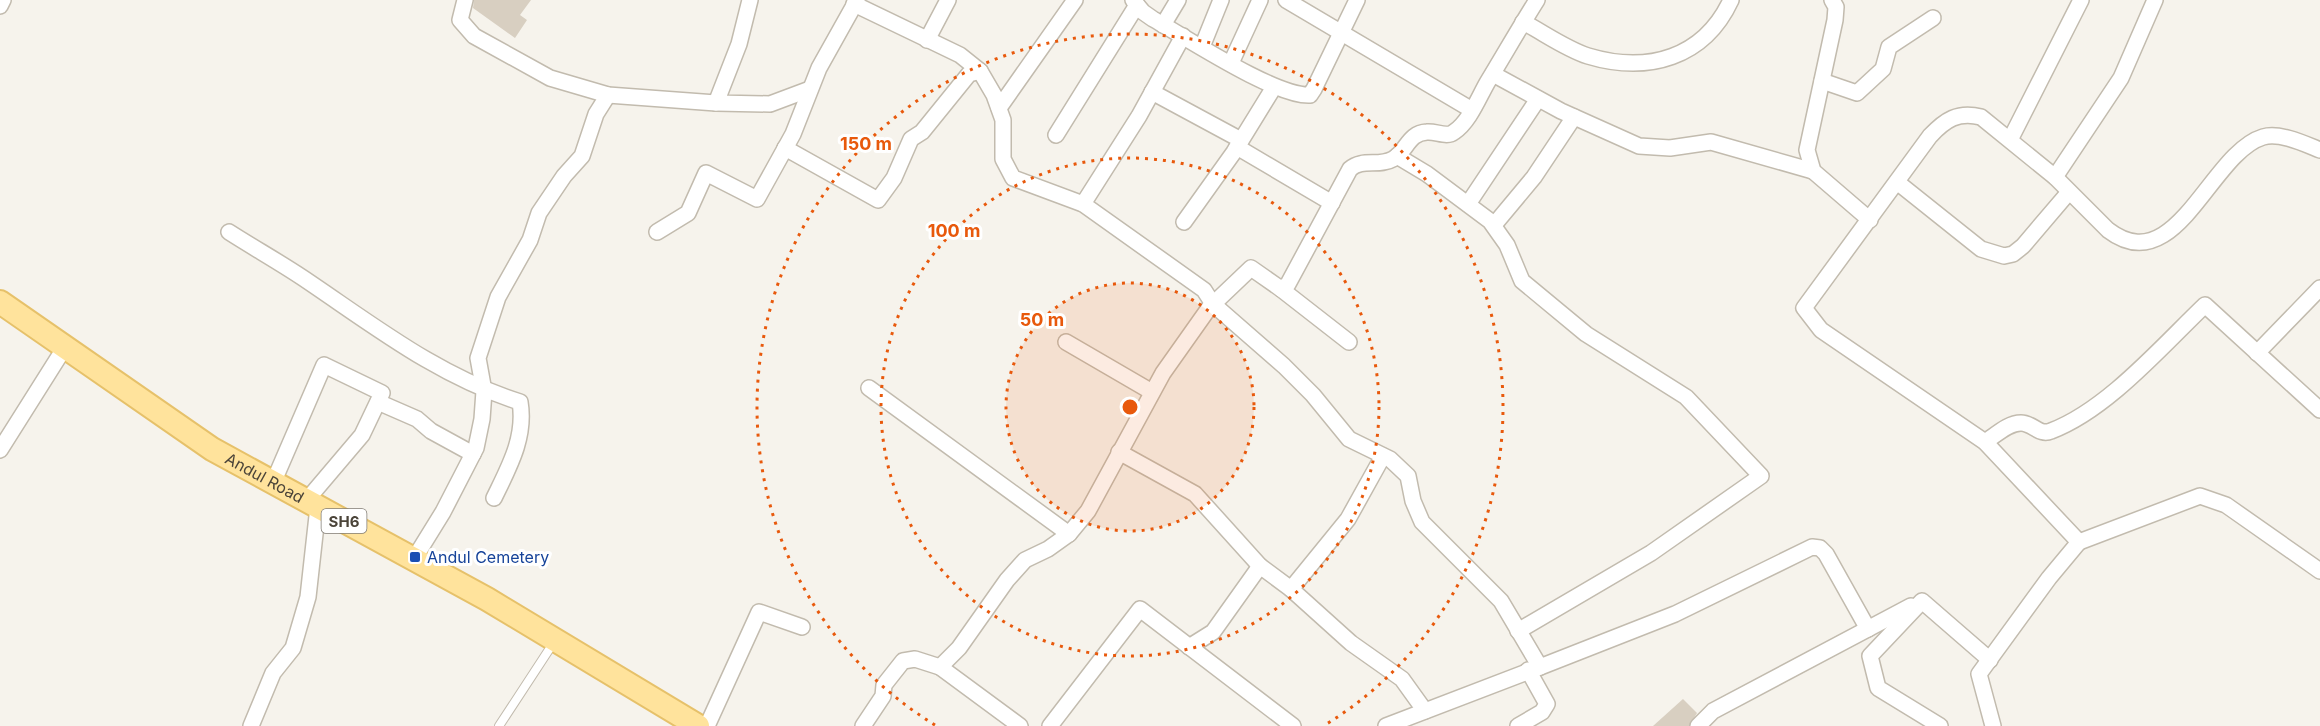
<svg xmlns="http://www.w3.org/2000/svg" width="2320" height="726" viewBox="0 0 2320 726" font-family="Inter,sans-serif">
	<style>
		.building { fill: #d8cfc1 }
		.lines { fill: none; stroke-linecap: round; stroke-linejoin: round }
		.service-casing { stroke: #c2bbae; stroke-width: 10 }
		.minor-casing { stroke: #c2bbae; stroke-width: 18 }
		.primary-casing { stroke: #e6c16a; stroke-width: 26 }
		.service { stroke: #fff; stroke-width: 8 }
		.minor { stroke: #fff; stroke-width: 15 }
		.primary { stroke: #ffe39c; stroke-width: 22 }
		.ring { fill: none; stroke: #e8590c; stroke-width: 3; stroke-dasharray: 3 6 }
		.transit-dot { fill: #1a4fb4; stroke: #fff; stroke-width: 2 }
		.labels { text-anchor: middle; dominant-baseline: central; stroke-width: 6; stroke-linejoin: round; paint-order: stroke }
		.shield { fill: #fff; stroke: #817c74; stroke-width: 1.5 }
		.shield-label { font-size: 15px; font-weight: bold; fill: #4b4439 }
		.street-label { font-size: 16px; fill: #4b4439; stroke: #fff }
		.transit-label { font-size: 16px; fill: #164399; stroke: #fff; text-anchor: start }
		.centre { fill: #e8590c; stroke: #fff; stroke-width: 3 }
		.ring-label { font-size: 18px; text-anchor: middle; font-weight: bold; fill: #e8590c; stroke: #fff; stroke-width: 6; stroke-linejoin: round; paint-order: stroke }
	</style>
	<rect width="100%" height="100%" fill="#f6f3ec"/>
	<g class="building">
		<polygon points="474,0 531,0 520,15 527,20 515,38 473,8"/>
		<polygon points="1683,699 1697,713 1689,726 1653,726"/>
	</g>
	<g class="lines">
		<g class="service-casing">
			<polyline id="service" points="499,726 554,642"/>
		</g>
		<g class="minor-casing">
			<g id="minor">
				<polyline points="465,0 460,20 474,36 550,78 608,95 716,103"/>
				<polyline points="750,0 739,44 716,103 770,104 810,89"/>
				<path d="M1133,0L1143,12L1153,19C1187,38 1276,97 1310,95L1314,89L1357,0"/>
				<polyline points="1286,0 1472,110"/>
				<polyline points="1832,0 1836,7 1835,20 1807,150 1813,171 1870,220"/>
				<polyline points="854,4 960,55 980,71 994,95 1003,120 1003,159 1013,178 1083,204 1204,290 1213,304 1284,366 1313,395 1349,439 1390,459 1408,476 1413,501 1422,522 1501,601 1540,667 1386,726"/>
				<polyline points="0,6 3,0"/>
				<path d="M1523,22C1544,33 1566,49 1588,56C1648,74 1704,58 1731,0"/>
				<polyline points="1163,25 1178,0"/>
				<polyline points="927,40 948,0"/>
				<polyline points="1202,47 1221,0"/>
				<polyline points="1231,63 1260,0"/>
				<polyline points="1493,74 1561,111 1639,146 1670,148 1711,142 1813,171"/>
				<polyline points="1822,81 1857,93 1883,69 1889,47 1933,18"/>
				<polyline points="1152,92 1241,140"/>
				<polyline points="999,108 1075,0"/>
				<polyline points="1056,135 1137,5"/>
				<polyline points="2011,138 2081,0"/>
				<polyline points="1237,147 1332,203"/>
				<polyline points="785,148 878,200 894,178 911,139 922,132 969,74 980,71"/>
				<polyline points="1397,156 1427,174 1490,221 1507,245 1522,281 1586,334 1686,397 1761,476 1651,553 1518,631"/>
				<polyline points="2055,177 2121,78 2155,0"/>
				<polyline points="1897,182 1981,249 2004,256 2013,254 2023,246 2069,192"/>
				<polyline points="1083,204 1139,116 1183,36"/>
				<polyline points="1468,204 1538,99"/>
				<polyline points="1184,222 1234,152 1274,87"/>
				<polyline points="1494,225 1534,177 1574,117"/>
				<path d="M229,232C254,248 279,262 303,278C373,325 439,377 520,402C526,437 509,467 494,498"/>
				<polyline points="657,232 688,213 706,173 757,199 793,134 819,68 857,0"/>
				<polyline points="1281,289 1349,342"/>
				<polyline points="1066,342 1152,392"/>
				<polyline points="2257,353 2320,288"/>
				<polyline points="869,388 1069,534"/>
				<polyline points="378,402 417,419 431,431 473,454"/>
				<path d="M1985,442C1996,435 2008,423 2021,423C2033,423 2039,436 2051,431C2107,410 2162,346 2205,305L2320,410"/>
				<polyline points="0,450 65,347"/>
				<polyline points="1119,452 1195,494 1260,566"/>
				<polyline points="1383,456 1348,519 1291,589 1351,643 1402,679 1425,711"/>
				<polyline points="273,483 324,365 382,393 362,435 306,501"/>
				<polyline points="2079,542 2200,496 2226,505 2320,571"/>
				<polyline points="414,559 443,512 476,448 482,419 484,391 478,358 498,297 530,240 539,213 564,176 582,156 596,114 608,95"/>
				<polyline points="1189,647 1213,632 1260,566 1291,589"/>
				<polyline points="940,667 1020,726"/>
				<polyline points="1540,667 1675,614 1812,547 1820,548 1826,554 1868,629"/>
				<polyline points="251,726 273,673 293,648 308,597 318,507"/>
				<polyline points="707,726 759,612 802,627"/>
				<path d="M863,726L883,696L884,685L903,661L915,659L940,667L959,648L1007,580L1025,560L1048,549L1069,534L1088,511L1163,373L1209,308L1251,268L1281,289L1288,284L1350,169C1362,158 1379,167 1393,159C1407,151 1408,133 1427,132C1436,131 1447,138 1454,132C1469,122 1478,99 1487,83C1504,55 1520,27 1537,0"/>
				<polyline points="1050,726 1140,609 1293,726"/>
				<polyline points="1518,726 1542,712 1547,704 1528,670"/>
				<polyline points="1698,726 1713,711 1911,606"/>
				<polyline points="1940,726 1878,688 1870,656 1922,601 1990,660"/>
				<path d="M1993,726L1979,674L2049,578L2079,542L1985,442L1821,330L1804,308L1930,136C1945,120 1958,111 1981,117L2055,177L2108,230C2176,282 2210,153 2263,137C2280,132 2305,144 2320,150"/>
			</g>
		</g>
		<g class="primary-casing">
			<g id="primary">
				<path id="s1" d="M0,302L212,449L487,599L698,726"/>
			</g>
		</g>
		<use href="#service" class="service"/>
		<use href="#minor" class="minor"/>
		<use href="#primary" class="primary"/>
	</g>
	<circle cx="1130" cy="407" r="124" fill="#e8590c" fill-opacity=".12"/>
	<g class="ring">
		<circle cx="1130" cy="407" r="124"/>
		<circle cx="1130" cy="407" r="249"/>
		<path d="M935 725A373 373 0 1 1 1325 725"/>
	</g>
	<rect class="transit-dot" x="409" y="551" width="12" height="12" rx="3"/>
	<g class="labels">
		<rect class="shield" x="321.5" y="509" width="45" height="24" rx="4.5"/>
		<g class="shield-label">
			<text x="344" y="521">SH6</text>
		</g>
		<g class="street-label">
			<text stroke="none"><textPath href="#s1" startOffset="318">Andul Road</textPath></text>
		</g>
		<g class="transit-label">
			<text x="427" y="557">Andul Cemetery</text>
		</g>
	</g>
	<circle cx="1130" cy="407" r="9" class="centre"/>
	<g class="ring-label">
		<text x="866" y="150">150 m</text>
		<text x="954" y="237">100 m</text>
		<text x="1042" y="326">50 m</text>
	</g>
</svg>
